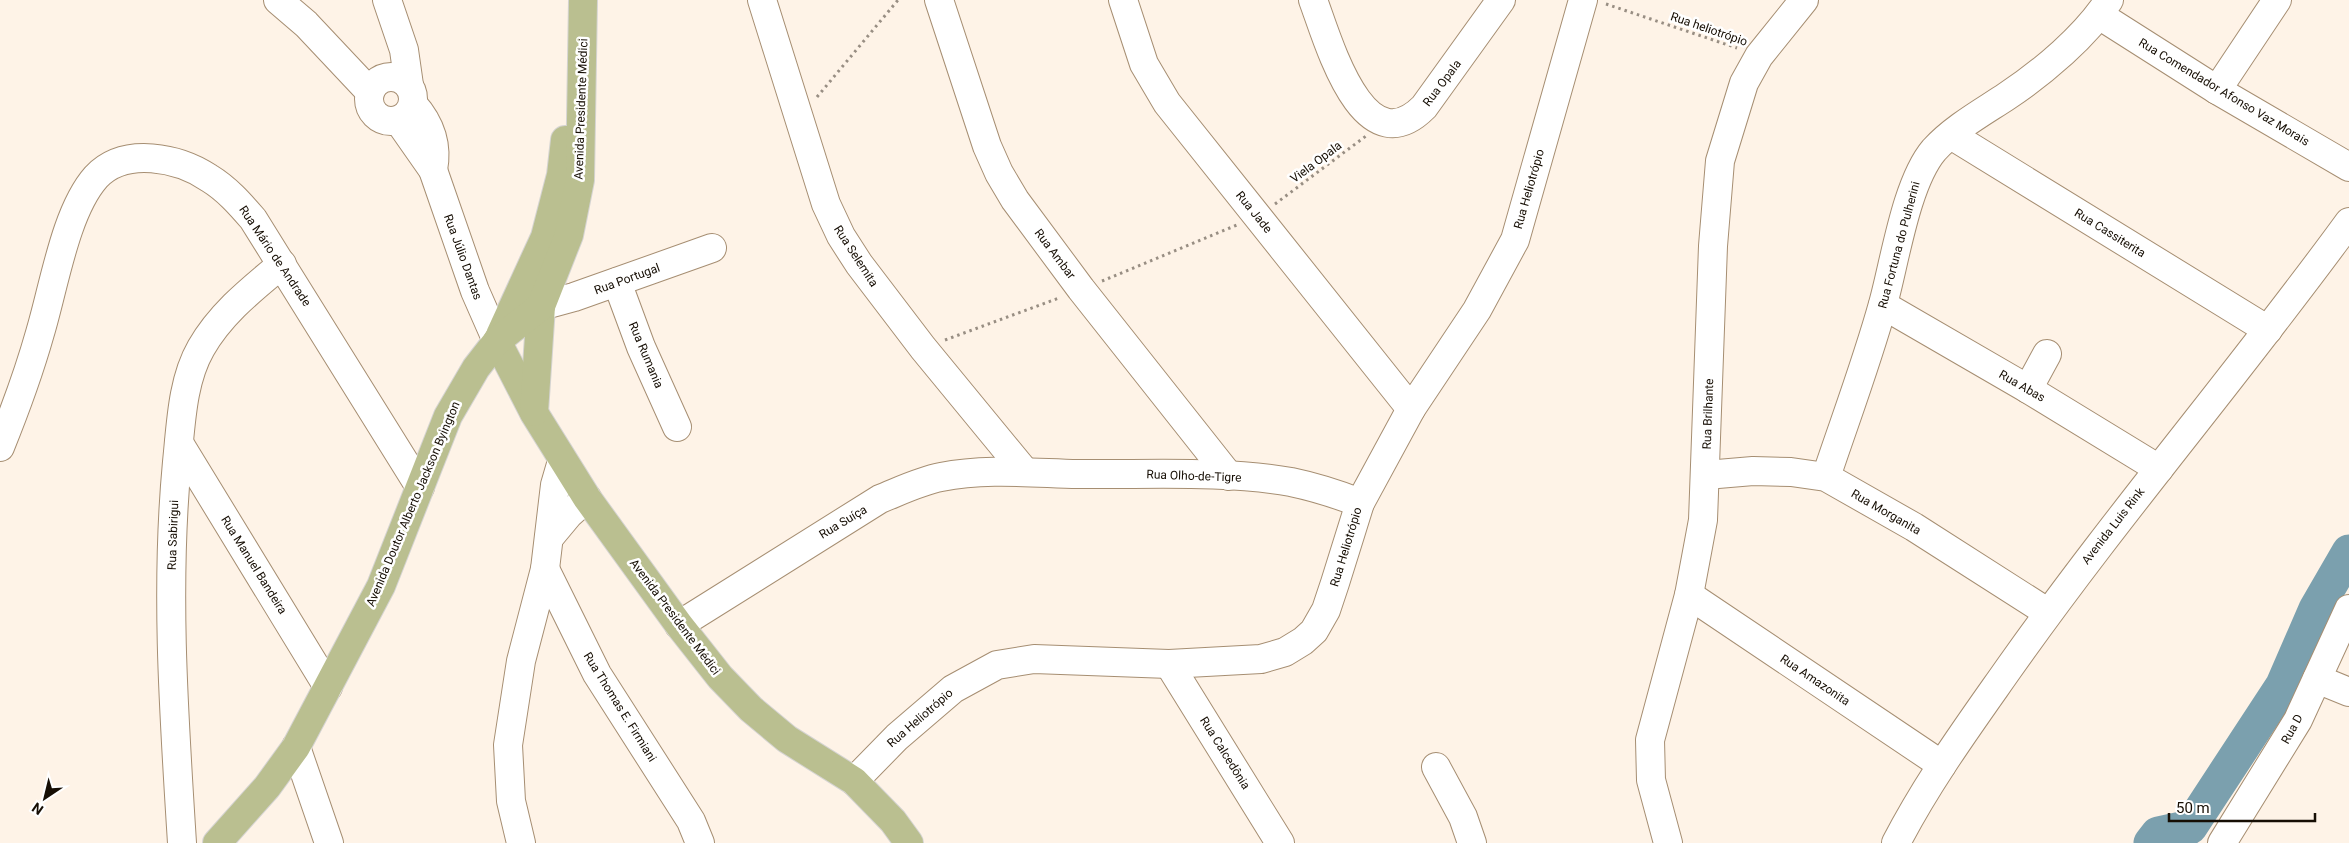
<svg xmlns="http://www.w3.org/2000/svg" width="2349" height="843" viewBox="0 0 2349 843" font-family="Roboto,sans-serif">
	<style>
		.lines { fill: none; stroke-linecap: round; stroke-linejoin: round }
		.river { stroke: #7ba0ae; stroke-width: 35 }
		.minor-casing { stroke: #a68e72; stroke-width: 30 }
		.major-casing { stroke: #d5d4d2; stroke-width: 30 }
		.path { stroke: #988e83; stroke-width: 3; stroke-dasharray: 2.5 4; stroke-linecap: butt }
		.minor { stroke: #fff; stroke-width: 28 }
		.major { stroke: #babf90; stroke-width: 28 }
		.labels { text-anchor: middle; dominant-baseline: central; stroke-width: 5; stroke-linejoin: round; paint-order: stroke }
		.street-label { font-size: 12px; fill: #160e04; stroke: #fff }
	</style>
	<rect width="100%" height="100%" fill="#fef3e7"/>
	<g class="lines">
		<polyline class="river" points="2151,843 2158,834 2190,827 2283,685 2316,609 2349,552"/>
		<g class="minor-casing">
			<g id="minor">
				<polyline points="278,0 306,24 370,92"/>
				<polyline points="387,0 404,50 409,85"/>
				<polyline points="762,0 826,204 841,236 859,264 923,348 1025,472"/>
				<polyline points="939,0 987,146 999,173 1015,200 1081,289 1229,476"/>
				<polyline points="1123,0 1144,64 1167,103 1411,409"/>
				<path d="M1313,0C1328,40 1363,168 1424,107L1501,0"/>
				<polyline points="2099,15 2217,90 2349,167"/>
				<circle cx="391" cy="99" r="22"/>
				<polyline points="2217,90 2277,0"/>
				<path d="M413,104C430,123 438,145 433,170"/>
				<polyline points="398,120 433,170 475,291 497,341"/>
				<polyline points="1951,135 2268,330"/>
				<polyline points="617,282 641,347 677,427"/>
				<polyline points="1883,305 2028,389 2159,469"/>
				<polyline points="541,306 574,297 712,248"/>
				<polyline points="2028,389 2047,354"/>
				<polyline points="179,443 328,687"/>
				<path d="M0,447C15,410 29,372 40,333C54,287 65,212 96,177C125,146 179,158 209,178C227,189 240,204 253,219L420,487"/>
				<polyline points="1706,475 1753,471 1791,472 1826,477 1914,527 2047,612"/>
				<path d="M1826,477C1845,420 1867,362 1883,304C1895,261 1906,183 1934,150C1954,128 1983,112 2007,96C2043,72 2086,36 2109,0"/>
				<polyline points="549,538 569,514 587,498"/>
				<polyline points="545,569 597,674 691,821 700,843"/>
				<polyline points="1689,595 1942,765"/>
				<path d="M679,625L880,499C900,491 920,481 941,477C986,468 1033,473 1078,474C1145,475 1225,470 1291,482C1315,487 1337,494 1360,503"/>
				<polyline points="1169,664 1280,843"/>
				<polyline points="2317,679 2349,692"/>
				<polyline points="296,747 329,843"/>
				<polyline points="1436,767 1463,817 1472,843"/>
				<polyline points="854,781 897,737 953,689 997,665 1034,659 1169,664 1261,659 1285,652 1303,641 1314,631 1326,610 1335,583 1360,503 1411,409 1477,310 1515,240 1583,0"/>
				<path d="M182,843C174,716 165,589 177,462C181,424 182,381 201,348C221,313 252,289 282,264"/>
				<polyline points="521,843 511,801 508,745 521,661 545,569 555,485 562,461"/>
				<polyline points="1668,843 1651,780 1650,740 1689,595 1703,520 1713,246 1720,161 1744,83 1759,56 1804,0"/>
				<path d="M1896,843C1928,781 1969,725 2009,668C2117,515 2239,373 2349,222"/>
				<polyline points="2222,843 2298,720 2349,609"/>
			</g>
		</g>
		<g class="major-casing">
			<g id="major">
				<polyline points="500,335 545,237 561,175 565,140"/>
				<polyline points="497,341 534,413 587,498 679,625 720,677 751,709 787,739 854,781 893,821 909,843"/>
				<polyline points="534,412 541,306"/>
				<polyline points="217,843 267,787 296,747 381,586 448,416 476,368 497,341 541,306 569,235 580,180 583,0"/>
			</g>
		</g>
		<g class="path">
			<polyline points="1606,4 1737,48"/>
			<polyline points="817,97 898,0"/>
			<polyline points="1275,204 1366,136"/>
			<polyline points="1102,281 1237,225"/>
			<polyline points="945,340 1059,298"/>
		</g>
		<use href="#minor" class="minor"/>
		<use href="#major" class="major"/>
	</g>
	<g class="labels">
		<g class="street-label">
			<text transform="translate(1709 29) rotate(19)">Rua heliotrópio</text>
			<text transform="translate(1442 83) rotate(-53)">Rua Opala</text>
			<text transform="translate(2224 92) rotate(31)">Rua Comendador Afonso Vaz Morais</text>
			<text transform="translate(581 109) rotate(-88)">Avenida Presidente Médici</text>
			<text transform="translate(1316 162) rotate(-37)">Viela Opala</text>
			<text transform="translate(1529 189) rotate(-74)">Rua Heliotrópio</text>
			<text transform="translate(1254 212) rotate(51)">Rua Jade</text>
			<text transform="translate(2110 233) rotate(32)">Rua Cassiterita</text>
			<text transform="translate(1899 245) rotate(-75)">Rua Fortuna do Pulherini</text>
			<text transform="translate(1055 254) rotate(53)">Rua Ambar</text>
			<text transform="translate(275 256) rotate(56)">Rua Mário de Andrade</text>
			<text transform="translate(856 256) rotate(57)">Rua Selemita</text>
			<text transform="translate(463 257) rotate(70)">Rua Júlio Dantas</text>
			<text transform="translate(627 279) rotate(-20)">Rua Portugal</text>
			<text transform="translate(646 355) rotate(67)">Rua Rumania</text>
			<text transform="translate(2022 386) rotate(30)">Rua Abas</text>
			<text transform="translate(1708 414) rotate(-88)">Rua Brilhante</text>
			<text transform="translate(1194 476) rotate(2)">Rua Olho-de-Tigre</text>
			<text transform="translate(413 504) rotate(-67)">Avenida Doutor Alberto Jackson Byington</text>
			<text transform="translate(1886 512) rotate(30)">Rua Morganita</text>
			<text transform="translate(843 522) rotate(-31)">Rua Suíça</text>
			<text transform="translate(2113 526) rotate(-52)">Avenida Luis Rink</text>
			<text transform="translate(173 535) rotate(-88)">Rua Sabirigui</text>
			<text transform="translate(1346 547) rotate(-73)">Rua Heliotrópio</text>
			<text transform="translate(254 565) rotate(58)">Rua Manuel Bandeira</text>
			<text transform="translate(675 617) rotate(53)">Avenida Presidente Médici</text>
			<text transform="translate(1815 680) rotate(34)">Rua Amazonita</text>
			<text transform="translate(620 707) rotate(58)">Rua Thomas E. Firmiani</text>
			<text transform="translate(920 718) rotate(-41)">Rua Heliotrópio</text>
			<text transform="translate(2292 729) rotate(-61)">Rua D</text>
			<text transform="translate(1225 753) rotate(58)">Rua Calcedônia</text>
		</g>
	</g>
	<g transform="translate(45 798) rotate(215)" stroke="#ffffff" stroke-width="4" paint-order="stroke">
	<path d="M0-4L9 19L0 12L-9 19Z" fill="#160e04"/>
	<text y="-8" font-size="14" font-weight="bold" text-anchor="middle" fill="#160e04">N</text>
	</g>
	<path d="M2169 813v8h146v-8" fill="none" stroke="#160e04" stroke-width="2.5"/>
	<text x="2176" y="813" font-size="15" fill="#160e04" stroke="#ffffff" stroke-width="4" paint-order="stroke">50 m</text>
</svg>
